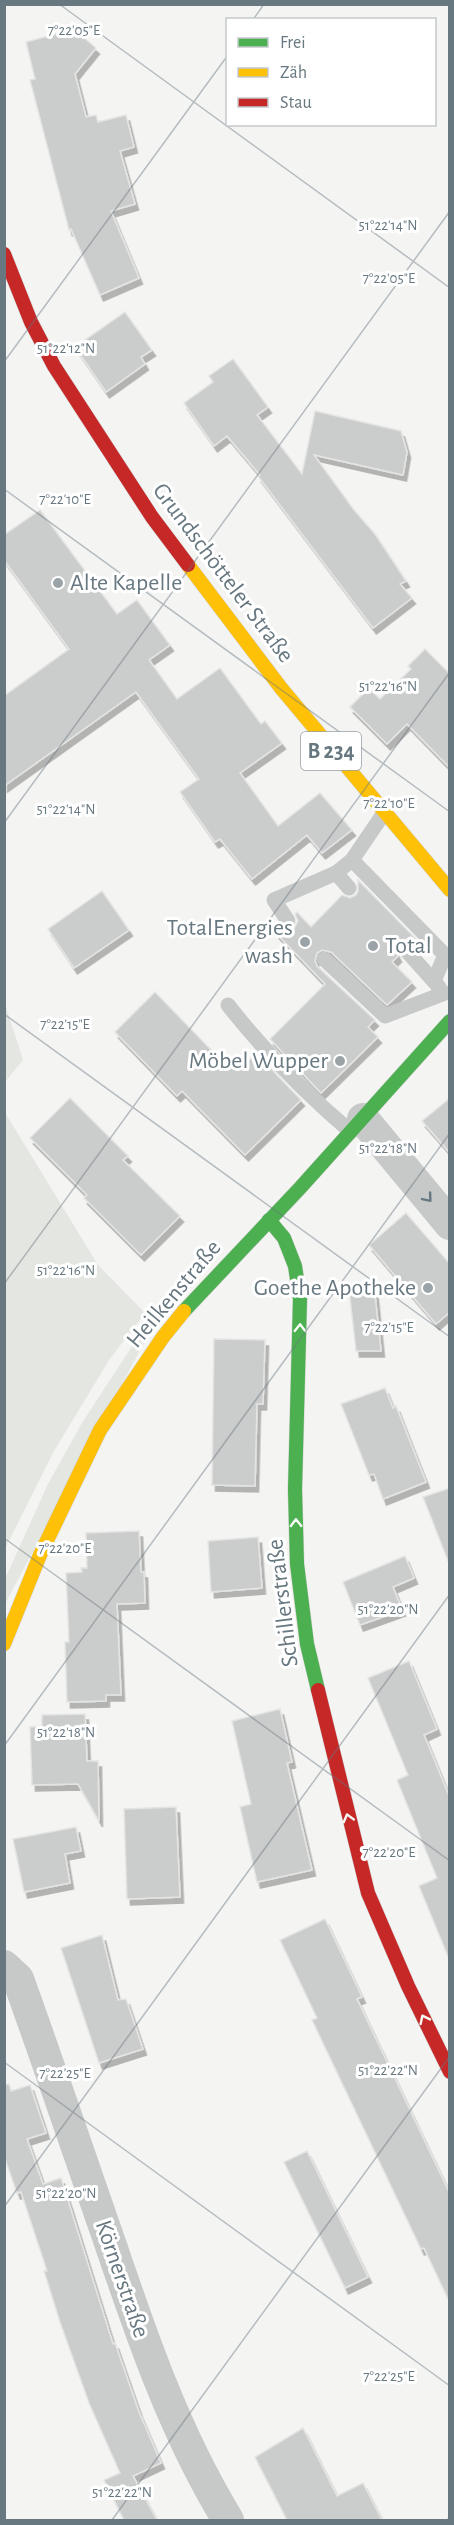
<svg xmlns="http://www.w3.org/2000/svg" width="454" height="2525" viewBox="0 0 454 2525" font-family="'Alegreya Sans',sans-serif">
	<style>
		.green { fill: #e4e6e1 }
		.building { fill: #cbcccc; stroke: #e4e4e3; stroke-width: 1.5; filter: url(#shadow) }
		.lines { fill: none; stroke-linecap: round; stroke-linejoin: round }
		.fast-casing { stroke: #d0d1d1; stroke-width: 15 }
		.slow-casing { stroke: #d0d1d1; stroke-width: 15 }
		.jam-casing { stroke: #d0d1d1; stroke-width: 15 }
		.lane { stroke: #c7c9c9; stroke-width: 15 }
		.street { stroke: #c7c9c9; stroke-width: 32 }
		.fast { stroke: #4caf50; stroke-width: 14 }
		.slow { stroke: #ffc107; stroke-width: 14 }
		.jam { stroke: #c62828; stroke-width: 14 }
		.oneway { stroke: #687880 }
		.oneway2 { stroke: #f6fbf6 }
		.ticks { fill: none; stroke: #687880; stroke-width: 1.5; stroke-opacity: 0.45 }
		.poi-dot { fill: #99a3a8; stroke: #fff; stroke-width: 2 }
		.labels { text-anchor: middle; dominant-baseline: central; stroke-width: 6; stroke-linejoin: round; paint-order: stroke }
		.shield { fill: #fff; stroke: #95a0a6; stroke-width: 1.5 }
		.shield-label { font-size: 22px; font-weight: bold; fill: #687880 }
		.street-label { font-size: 24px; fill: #687880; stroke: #fff }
		.poi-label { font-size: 24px; fill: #687880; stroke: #fff; text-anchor: end }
		.ticks-label { font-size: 15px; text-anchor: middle; fill: #687880; stroke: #fff; stroke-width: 6; stroke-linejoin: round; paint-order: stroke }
	</style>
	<defs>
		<filter id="shadow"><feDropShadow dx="3.5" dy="6" stdDeviation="0" flood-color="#0004"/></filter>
	</defs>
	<rect width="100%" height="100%" fill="#f4f4f3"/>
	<g class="green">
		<polygon points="5,1004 23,1060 5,1082 4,1082"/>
		<polygon points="4,1111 98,1265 145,1313 109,1360 54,1451 5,1549"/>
		<polygon points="142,1331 146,1339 5,1604 5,1579 48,1484 82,1423"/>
	</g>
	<g class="building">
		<polygon points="74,29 96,48 75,74 86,117 96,115 98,122 126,115 134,147 120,151 135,204 111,211 139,278 100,295 71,229 69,230 30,80 35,79 26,42"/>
		<polygon points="125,312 152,350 141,357 145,364 106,392 75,347"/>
		<polygon points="233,359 268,407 257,415 302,474 315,411 401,431 407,452 403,475 314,455 354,510 375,534 406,581 400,584 412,598 373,628 258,476 260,475 227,436 214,446 184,403 213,382 209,376"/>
		<polygon points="40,510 117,614 137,600 170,645 149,660 177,699 220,668 261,724 265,721 282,743 240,773 278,826 320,793 352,830 322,853 307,835 252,879 220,839 215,842 180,792 199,779 136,692 4,786 4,696 69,649 4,560 4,535"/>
		<polygon points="425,649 450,674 450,768 407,724 387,744 350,707 369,688 380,699 411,669 408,666"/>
		<polygon points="358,880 415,938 412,942 404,939 398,942 395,950 398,956 392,962 412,982 387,1005 331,952 322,950 317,953 315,961 317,966 375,1020 368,1027 378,1037 321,1093 270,1039 325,984 276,933 281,928 288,931 294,929 298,921 295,914 297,912 311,927 342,895 350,898 356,895 358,891"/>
		<polygon points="102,891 129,930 74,968 48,929"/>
		<polygon points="155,992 217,1056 222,1052 239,1070 256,1053 301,1100 245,1155 182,1091 177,1096 115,1032"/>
		<polygon points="70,1098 128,1156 123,1160 180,1216 141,1255 84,1198 87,1195 30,1138"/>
		<polygon points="450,1098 450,1153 422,1121"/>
		<polygon points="406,1213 450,1264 450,1312 436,1324 369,1245"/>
		<polygon points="374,1286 381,1351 356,1351 349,1289"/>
		<polygon points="214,1339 265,1340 263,1404 257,1404 255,1486 212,1485"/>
		<polygon points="385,1388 393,1408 396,1406 426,1482 383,1499 374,1474 369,1475 341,1404"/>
		<polygon points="450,1488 450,1560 448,1561 423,1497"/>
		<polygon points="139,1531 141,1572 144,1572 145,1603 117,1604 121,1695 106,1695 106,1701 67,1702 65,1642 69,1642 66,1573 82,1572 81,1568 87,1568 86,1533"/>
		<polygon points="258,1537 262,1588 211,1592 208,1541"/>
		<polygon points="405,1556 414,1578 393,1587 402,1610 360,1625 343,1582"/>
		<polygon points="409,1661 437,1729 424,1735 450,1798 449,1959 419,1886 437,1878 397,1780 408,1775 368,1678"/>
		<polygon points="280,1709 292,1762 287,1763 312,1870 257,1882 240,1807 251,1804 232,1721"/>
		<polygon points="85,1714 87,1761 98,1761 99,1821 78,1784 32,1785 30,1727 42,1726 42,1715"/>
		<polygon points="176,1807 180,1897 127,1899 124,1809"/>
		<polygon points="76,1827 81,1851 65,1854 70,1883 24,1892 13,1839"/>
		<polygon points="325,1919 362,1997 357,1999 450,2194 450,2303 424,2248 421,2249 312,2020 317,2018 280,1940"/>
		<polygon points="102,1935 118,2000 126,1999 143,2049 99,2063 61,1948"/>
		<polygon points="9,2084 11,2091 30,2085 46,2133 27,2139 43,2184 61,2178 113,2344 115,2343 139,2412 161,2463 133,2476 157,2520 124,2520 104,2480 120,2473 89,2403 60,2322 44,2271 47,2271 21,2192 17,2193 4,2156 4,2085"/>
		<polygon points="307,2151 368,2277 345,2288 284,2162"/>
		<polygon points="303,2428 337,2496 363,2483 382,2520 287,2520 255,2457"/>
	</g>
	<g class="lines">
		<g class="fast-casing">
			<g id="fast">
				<polyline points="269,1220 284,1238 295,1266 300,1299 295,1489 297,1564 307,1644 318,1690"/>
				<polyline points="184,1311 300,1188 450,1021"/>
			</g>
		</g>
		<g class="slow-casing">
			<g id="slow">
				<polyline points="188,565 281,688 450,890"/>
				<polyline points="4,1644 40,1555 100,1430 163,1337 184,1311"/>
			</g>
		</g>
		<g class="jam-casing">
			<g id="jam">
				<polyline points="4,254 31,322 54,366 152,517 188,565"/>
				<polyline points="318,1690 368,1893 408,1986 450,2072"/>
			</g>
		</g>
		<g class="lane">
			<polyline points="352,860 445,955 434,981"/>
			<polyline points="349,888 336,873 352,860 384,813"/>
			<polyline points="288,921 274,900 336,873"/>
			<polyline points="405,949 439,987"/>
			<polyline points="324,959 385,1016 445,993"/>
			<path d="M228,1005C265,1052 305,1093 351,1132"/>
		</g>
		<g class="street">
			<polyline points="363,1119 450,1224"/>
			<path d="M4,1966L18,1979C49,2065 78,2151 108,2237C141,2334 174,2432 228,2520"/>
		</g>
		<use href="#fast" class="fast"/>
		<use href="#slow" class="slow"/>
		<use href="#jam" class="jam"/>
	</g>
	<defs><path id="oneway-chevron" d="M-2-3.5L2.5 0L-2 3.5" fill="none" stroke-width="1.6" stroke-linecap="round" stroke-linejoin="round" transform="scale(1.5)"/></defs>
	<use class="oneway" href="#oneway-chevron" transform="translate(428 1198) rotate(50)"/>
	<g class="oneway2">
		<use href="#oneway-chevron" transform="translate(300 1328) rotate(-89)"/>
		<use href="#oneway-chevron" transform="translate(296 1523) rotate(-91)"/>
		<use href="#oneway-chevron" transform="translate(348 1818) rotate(-105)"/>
		<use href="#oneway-chevron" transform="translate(424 2019) rotate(-116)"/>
	</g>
	<path class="ticks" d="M59,4L450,288M253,20L264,4M4,362L228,55M4,489L450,812M4,823L450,211M4,1014L450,1337M4,1284L450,672M4,1538L450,1861M4,1746L450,1133M4,2062L450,2386M4,2207L450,1594M112,2520L450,2056M447,2520L450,2517"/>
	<g class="poi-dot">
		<circle cx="58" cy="583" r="6"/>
		<circle cx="305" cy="942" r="6"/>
		<circle cx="373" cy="946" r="6"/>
		<circle cx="340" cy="1061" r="6"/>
		<circle cx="428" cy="1288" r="6"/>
	</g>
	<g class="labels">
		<rect class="shield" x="301" y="732" width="60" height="38" rx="4.5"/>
		<g class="shield-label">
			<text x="331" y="751">B 234</text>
		</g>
		<g class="street-label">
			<text transform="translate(223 573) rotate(53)">Grundschötteler Straße</text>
			<text transform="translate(174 1294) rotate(-50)">Heilkenstraße</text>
			<text transform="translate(283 1603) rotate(-97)">Schillerstraße</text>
			<text transform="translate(122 2279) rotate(71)">Körnerstraße</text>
		</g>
		<g class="poi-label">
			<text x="70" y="583" text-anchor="start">Alte Kapelle</text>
			<text x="293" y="928">TotalEnergies<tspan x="293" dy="28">wash</tspan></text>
			<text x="385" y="946" text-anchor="start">Total</text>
			<text x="328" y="1061">Möbel Wupper</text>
			<text x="416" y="1288">Goethe Apotheke</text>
		</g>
	</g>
	<g class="ticks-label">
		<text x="74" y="35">7°22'05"E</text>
		<text x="388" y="230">51°22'14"N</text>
		<text x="389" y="283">7°22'05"E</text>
		<text x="66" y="353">51°22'12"N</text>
		<text x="65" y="504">7°22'10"E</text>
		<text x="388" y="691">51°22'16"N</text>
		<text x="389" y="808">7°22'10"E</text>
		<text x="66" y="814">51°22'14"N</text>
		<text x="65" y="1029">7°22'15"E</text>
		<text x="388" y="1153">51°22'18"N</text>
		<text x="66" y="1275">51°22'16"N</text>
		<text x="389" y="1332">7°22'15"E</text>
		<text x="65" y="1553">7°22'20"E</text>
		<text x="388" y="1614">51°22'20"N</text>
		<text x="66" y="1737">51°22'18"N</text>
		<text x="389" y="1857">7°22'20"E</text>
		<text x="388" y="2075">51°22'22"N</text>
		<text x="65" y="2078">7°22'25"E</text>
		<text x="66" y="2198">51°22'20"N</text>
		<text x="389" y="2381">7°22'25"E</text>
		<text x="122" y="2497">51°22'22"N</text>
	</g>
	<rect width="454" height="2525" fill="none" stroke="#687880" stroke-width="12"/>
	<rect x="226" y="18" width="210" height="108" fill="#ffffff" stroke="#c3c9cc" stroke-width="1.5"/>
	<rect x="238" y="38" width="30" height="9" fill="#4caf50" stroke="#c3c9cc" stroke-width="1.5"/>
	<text x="280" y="48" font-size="18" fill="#687880">Frei</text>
	<rect x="238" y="68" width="30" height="9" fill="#ffc107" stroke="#c3c9cc" stroke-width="1.5"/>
	<text x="280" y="78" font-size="18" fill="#687880">Zäh</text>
	<rect x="238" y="98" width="30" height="9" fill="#c62828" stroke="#c3c9cc" stroke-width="1.5"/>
	<text x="280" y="108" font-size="18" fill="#687880">Stau</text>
</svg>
